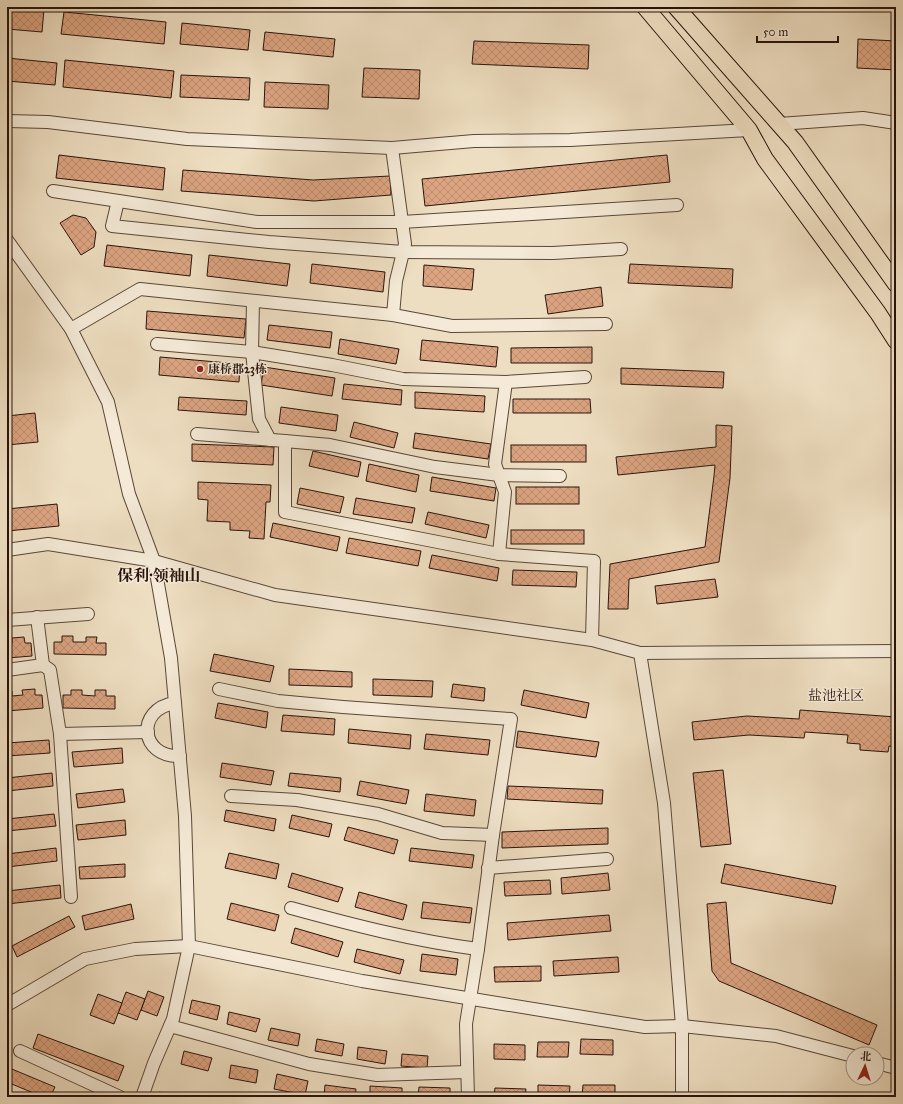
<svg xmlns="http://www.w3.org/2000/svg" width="903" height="1104" viewBox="0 0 903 1104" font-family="'IM FELL Great Primer','Noto Serif SC',serif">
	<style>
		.building { fill: url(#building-cross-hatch); stroke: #28130c }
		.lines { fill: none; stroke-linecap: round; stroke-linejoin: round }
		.minor-casing { stroke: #5a4639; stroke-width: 14 }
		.major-casing { stroke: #28130c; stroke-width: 18 }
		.minor { stroke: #f4ead7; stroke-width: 12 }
		.major { stroke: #eedec1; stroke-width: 16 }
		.poi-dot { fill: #8f2418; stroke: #f4ead7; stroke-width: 1.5 }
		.labels { text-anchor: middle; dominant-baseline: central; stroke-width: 3; stroke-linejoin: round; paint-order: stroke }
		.poi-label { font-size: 12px; font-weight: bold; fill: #28130c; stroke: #f4ead7; text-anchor: start }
		.quarter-label { font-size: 14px; fill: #28130c; stroke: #f4ead7 }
		.district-label { font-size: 16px; font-weight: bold; fill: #28130c; stroke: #f4ead7 }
	</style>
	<defs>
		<pattern id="building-cross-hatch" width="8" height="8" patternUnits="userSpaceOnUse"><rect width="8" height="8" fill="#dca481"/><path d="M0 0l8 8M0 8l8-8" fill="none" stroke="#bd8c6e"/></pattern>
	</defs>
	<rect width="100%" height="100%" fill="#eedec1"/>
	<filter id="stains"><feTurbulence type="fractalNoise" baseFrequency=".005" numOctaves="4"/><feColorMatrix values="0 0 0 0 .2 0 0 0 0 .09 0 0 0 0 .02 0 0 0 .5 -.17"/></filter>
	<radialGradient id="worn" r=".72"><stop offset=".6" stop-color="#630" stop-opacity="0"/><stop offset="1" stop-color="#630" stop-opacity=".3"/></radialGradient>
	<g class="building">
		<polygon points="7,7 44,9 42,32 7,29"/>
		<polygon points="64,12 166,22 164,44 61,34"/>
		<polygon points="182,23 250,30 248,50 180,44"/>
		<polygon points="265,32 335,39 333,57 263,50"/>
		<polygon points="858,39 896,41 896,70 857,68"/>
		<polygon points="474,41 589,45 588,69 472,64"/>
		<polygon points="7,58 57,63 55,85 7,81"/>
		<polygon points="65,60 174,71 171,98 63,87"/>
		<polygon points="364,68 420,70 419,99 362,97"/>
		<polygon points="181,75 250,78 249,100 180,97"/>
		<polygon points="265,82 329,85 328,109 264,107"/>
		<polygon points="59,155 165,168 163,190 56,178"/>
		<polygon points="667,155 670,182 425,206 422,179"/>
		<polygon points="183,170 313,180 390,176 391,195 314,201 181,191"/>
		<polygon points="73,215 86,218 96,232 94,247 81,255 60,223"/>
		<polygon points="107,245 192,255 190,276 104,266"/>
		<polygon points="209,255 290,264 287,286 207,276"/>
		<polygon points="312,264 385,272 383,292 310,283"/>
		<polygon points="630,264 733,269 732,288 628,283"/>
		<polygon points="424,265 474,269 472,290 423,286"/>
		<polygon points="601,287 603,306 548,314 545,295"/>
		<polygon points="147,311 246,319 244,338 146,329"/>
		<polygon points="269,325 332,332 330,348 267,340"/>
		<polygon points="340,339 399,349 396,364 338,354"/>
		<polygon points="422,340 498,347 496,367 420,360"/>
		<polygon points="592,347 592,363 511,363 511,348"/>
		<polygon points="160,357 240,364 239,382 159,375"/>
		<polygon points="264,367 335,378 332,396 261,385"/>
		<polygon points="621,368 724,372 723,388 621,384"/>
		<polygon points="344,384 402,390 401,405 342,399"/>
		<polygon points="415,392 485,396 484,412 415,408"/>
		<polygon points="179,397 247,401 246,415 178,410"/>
		<polygon points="513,399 590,399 591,413 513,413"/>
		<polygon points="281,407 338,415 336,431 279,423"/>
		<polygon points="35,413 38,442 7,445 7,416"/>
		<polygon points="354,422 398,433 394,448 350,437"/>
		<polygon points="716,425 732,426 730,478 719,562 629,579 628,609 608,609 610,564 705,547 714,476 715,465 618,475 616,457 716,447"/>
		<polygon points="415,433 491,444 488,459 413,448"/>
		<polygon points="192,444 274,447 273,465 192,461"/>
		<rect x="511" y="445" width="75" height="17"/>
		<polygon points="313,451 361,462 358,477 309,466"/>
		<polygon points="369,464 419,475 416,492 366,481"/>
		<polygon points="432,477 496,488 494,501 430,491"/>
		<polygon points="198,482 271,485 270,502 266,502 264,539 249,538 250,531 230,530 230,522 207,521 208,500 198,499"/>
		<rect x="516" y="487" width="63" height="17"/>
		<polygon points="300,488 344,497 340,513 297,504"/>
		<polygon points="356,498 415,508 412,523 353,514"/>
		<polygon points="57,504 59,526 7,531 7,509"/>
		<polygon points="428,512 489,525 486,538 425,524"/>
		<polygon points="273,523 340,537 337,551 270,537"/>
		<rect x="511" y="530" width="73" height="14"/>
		<polygon points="349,538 421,551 418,566 346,553"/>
		<polygon points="432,555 499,568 497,581 429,568"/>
		<polygon points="513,570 577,572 576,587 512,585"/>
		<polygon points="715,579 718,597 657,604 655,586"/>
		<polygon points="62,636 73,636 73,642 86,642 86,637 97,637 96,643 106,643 106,655 54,654 54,642 62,642"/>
		<polygon points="24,637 25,643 31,643 32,656 7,658 7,644 12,643 12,638"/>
		<polygon points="214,654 274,666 270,682 210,671"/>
		<polygon points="289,669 352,672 352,687 289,685"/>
		<polygon points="373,679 433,681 432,697 373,695"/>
		<polygon points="453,684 485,688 484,701 451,697"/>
		<polygon points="35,689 35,695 42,695 43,708 7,711 7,691 12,691 12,696 23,695 22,690"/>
		<polygon points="71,690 82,690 82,695 95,696 95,690 106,690 106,696 115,696 115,709 63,708 63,695 71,695"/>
		<polygon points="524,690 589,703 586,718 521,705"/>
		<polygon points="218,703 268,712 266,728 215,718"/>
		<polygon points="800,710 896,717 896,747 889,746 888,752 860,750 860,744 847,743 848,735 805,732 804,738 749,735 694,740 692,722 747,716 799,719"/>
		<polygon points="283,715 335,719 334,735 281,731"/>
		<polygon points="349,729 411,735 410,749 348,743"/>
		<polygon points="518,731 599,742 596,757 516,747"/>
		<polygon points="426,734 490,740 488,755 424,749"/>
		<polygon points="49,740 50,753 7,756 7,743"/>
		<polygon points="122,748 123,763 74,767 72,752"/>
		<polygon points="222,763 274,771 271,785 220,777"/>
		<polygon points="723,770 731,844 701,847 693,773"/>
		<polygon points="52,773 53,786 7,791 7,778"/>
		<polygon points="290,773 341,778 340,792 288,786"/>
		<polygon points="360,781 409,790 406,804 357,795"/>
		<polygon points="508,786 603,790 602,804 507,799"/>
		<polygon points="123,789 125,802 78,808 76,794"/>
		<polygon points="426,794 476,800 474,816 424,811"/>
		<polygon points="226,810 276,819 274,831 224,821"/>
		<polygon points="54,814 56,826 7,831 7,819"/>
		<polygon points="292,815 332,824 329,837 289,828"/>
		<polygon points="125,820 126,835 78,840 76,825"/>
		<polygon points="348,827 398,840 394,854 344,840"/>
		<polygon points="608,828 608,844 502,848 502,832"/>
		<polygon points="56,848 57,861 7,867 7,854"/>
		<polygon points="411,848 474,855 472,868 409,861"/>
		<polygon points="229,853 279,864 276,879 225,868"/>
		<polygon points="125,864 125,877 80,879 79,867"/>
		<polygon points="725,864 836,886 832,904 721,883"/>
		<polygon points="292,873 343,888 338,902 288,887"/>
		<polygon points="608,873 610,890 562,894 561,878"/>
		<polygon points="550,880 551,894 505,896 504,882"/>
		<polygon points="60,885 61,898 7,904 7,891"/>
		<polygon points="359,892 407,905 403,920 355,907"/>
		<polygon points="423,902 472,908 470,923 421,918"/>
		<polygon points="726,902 731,963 877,1025 869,1045 719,981 712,971 707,904"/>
		<polygon points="231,903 279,915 275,931 227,919"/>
		<polygon points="131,904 134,919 85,930 82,916"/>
		<polygon points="609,915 611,931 508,940 507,923"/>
		<polygon points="69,916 75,927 17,957 12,946"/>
		<polygon points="295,928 343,942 338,957 291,943"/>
		<polygon points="357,949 404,960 400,974 354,962"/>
		<polygon points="422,954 458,959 456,975 420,971"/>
		<polygon points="618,957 619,972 554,976 553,961"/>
		<polygon points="541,966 541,981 495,982 494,967"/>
		<polygon points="148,991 164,997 157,1016 141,1010"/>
		<polygon points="126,992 145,999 137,1020 118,1013"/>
		<polygon points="98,994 122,1003 114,1024 90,1015"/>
		<polygon points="192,1000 220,1006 217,1020 189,1013"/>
		<polygon points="229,1012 260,1019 256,1032 227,1024"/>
		<polygon points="271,1028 300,1034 298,1046 268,1040"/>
		<polygon points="38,1034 124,1066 118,1081 33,1048"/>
		<polygon points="317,1039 344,1044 342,1056 315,1051"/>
		<polygon points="581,1039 613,1040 613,1055 580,1054"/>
		<polygon points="538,1042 569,1042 568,1057 537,1057"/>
		<polygon points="494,1044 525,1045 525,1060 494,1059"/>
		<polygon points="358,1047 387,1051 385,1064 357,1059"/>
		<polygon points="184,1051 212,1058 208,1071 181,1064"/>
		<polygon points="402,1054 428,1056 427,1068 401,1066"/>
		<polygon points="231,1065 258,1070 256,1083 229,1078"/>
		<polygon points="7,1067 55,1087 50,1097 43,1097 7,1082"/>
		<polygon points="277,1074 308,1081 305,1095 274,1089"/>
		<polygon points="325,1085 356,1089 355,1097 324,1097"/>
		<polygon points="538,1085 570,1086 569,1097 538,1097"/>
		<polygon points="583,1085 615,1085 615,1097 582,1097"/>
		<polygon points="370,1086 402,1088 402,1097 370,1097"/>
		<polygon points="419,1087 450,1088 450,1097 418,1097"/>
		<polygon points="495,1088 526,1089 525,1097 494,1097"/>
		<polygon points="159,1092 182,1097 158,1097"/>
	</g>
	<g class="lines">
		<g class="minor-casing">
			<g id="minor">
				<polyline points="7,121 48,122 187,139 392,148 474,141 570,140 749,130"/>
				<polyline points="779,124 863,118 896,123"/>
				<polyline points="53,191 257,222 402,222 677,205"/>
				<polyline points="118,201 112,226 269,242 403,252 553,253 621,249"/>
				<polyline points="7,240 71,329 108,402 129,494 154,561 171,658 185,816 189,946 173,1019 154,1063 142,1097"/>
				<polyline points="253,301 252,352 259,419 270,440"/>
				<polyline points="393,315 452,326 606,324"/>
				<polyline points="71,329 140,289 393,315 396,281 405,244 392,148"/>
				<polyline points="157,344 252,352 332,365 403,379 506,382 585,377"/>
				<polyline points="197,434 285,441 285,512 499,554 594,561 592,640"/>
				<polyline points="285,441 330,445 435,467 499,475 560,476"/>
				<polyline points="7,550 48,544 154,561 275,595 592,640 640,653 896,651"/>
				<polyline points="499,554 505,492 495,464 506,382"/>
				<polyline points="37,617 43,665"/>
				<polyline points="7,620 88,614"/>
				<polyline points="640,653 664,803 682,1026 682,1097"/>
				<polyline points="7,670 43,665 50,670 60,734 71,897"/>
				<polyline points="219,689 278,701 343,707 511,719 493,835 478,949 466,1024 468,1097"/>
				<path d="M175,703C135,709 140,758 180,756"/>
				<polyline points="60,734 148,732"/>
				<polyline points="231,796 297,800 378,814 442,833 493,835"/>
				<polyline points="488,868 607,859"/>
				<path d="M291,908C353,925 415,941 478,949"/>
				<polyline points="7,1005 85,959 135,949 189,946 362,981 645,1027 682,1026 776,1036 853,1056"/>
				<polyline points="170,1026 309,1064 377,1075 467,1072"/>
				<polyline points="20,1051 120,1097"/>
				<polyline points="877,1063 896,1068"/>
			</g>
		</g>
		<g class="major-casing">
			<g id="major">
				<polyline points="645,7 749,130 765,159 878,313 896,341"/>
				<polyline points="676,7 795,142 896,284"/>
			</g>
		</g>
		<use href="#minor" class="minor"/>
		<use href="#major" class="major"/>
	</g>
	<circle class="poi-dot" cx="200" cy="369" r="4"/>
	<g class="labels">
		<g class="poi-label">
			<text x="208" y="369">康桥郡23栋</text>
		</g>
		<g class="quarter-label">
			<text x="836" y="695">盐池社区</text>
		</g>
		<g class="district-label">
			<text x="159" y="575">保利·领袖山</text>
		</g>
	</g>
	<rect width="903" height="1104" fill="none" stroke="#eedec1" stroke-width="24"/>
	<rect x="8" y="8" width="887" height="1088" fill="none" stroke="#28130c" stroke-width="2"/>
	<rect x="12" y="12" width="879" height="1080" fill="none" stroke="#28130c"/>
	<g transform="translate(865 1066) rotate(4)"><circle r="19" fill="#f4ead7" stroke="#a29486"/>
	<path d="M0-3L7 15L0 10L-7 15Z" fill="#8f2418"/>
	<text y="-6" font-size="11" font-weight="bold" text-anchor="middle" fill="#28130c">北</text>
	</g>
	<path d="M757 36v6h81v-6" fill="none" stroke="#28130c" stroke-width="2"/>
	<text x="763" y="36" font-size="12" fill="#28130c" stroke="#f4ead7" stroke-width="3" paint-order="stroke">50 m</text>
	<rect width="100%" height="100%" filter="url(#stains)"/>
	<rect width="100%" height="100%" fill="url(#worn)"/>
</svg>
